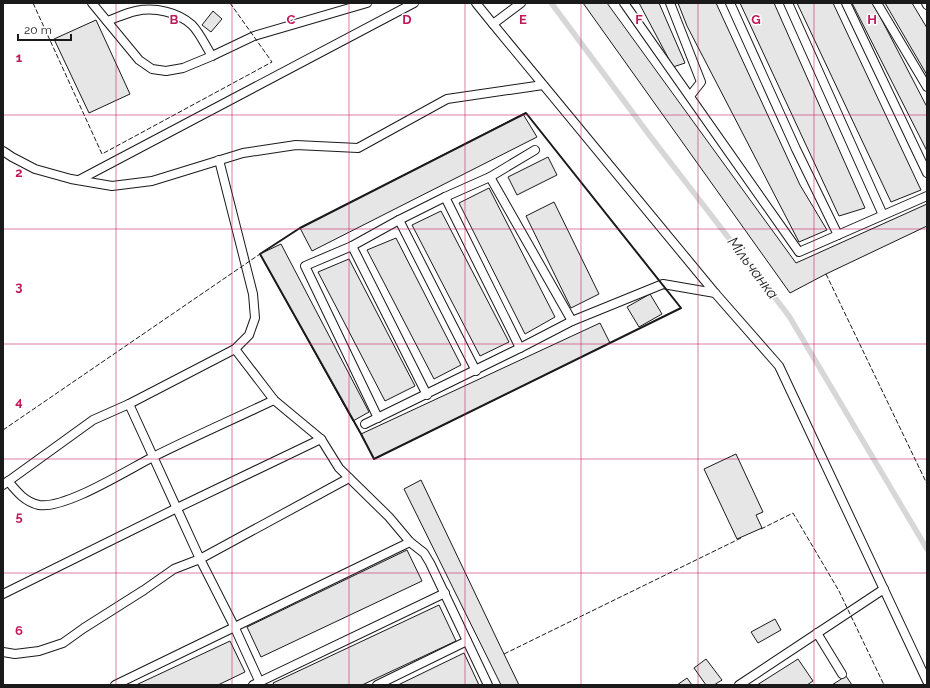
<svg xmlns="http://www.w3.org/2000/svg" width="930" height="688" viewBox="0 0 930 688" font-family="Raleway,sans-serif">
	<style>
		.lines { fill: none; stroke-linecap: round; stroke-linejoin: round }
		.stream { stroke: #d7d7d7; stroke-width: 5.5 }
		.building { fill: #e6e6e6; stroke: #1a1a1a }
		.lane-casing { stroke: #1a1a1a; stroke-width: 10 }
		.lane { stroke: #fff; stroke-width: 8 }
		.fence { stroke: #1a1a1a; stroke-width: 1; stroke-dasharray: 5 2; stroke-linecap: butt }
		.wall { stroke: #1a1a1a; stroke-width: 2 }
		.grid { fill: none; stroke: #c2185b; stroke-width: 1; stroke-opacity: 0.55 }
		.labels { text-anchor: middle; dominant-baseline: central; stroke-width: 3; stroke-linejoin: round; paint-order: stroke }
		.water-label { font-size: 15px; font-style: italic; fill: #1a1a1a; stroke: #fff }
		.grid-label { font-size: 13px; text-anchor: middle; font-weight: bold; fill: #c2185b; stroke: #fff; stroke-width: 3; stroke-linejoin: round; paint-order: stroke }
	</style>
	<rect width="100%" height="100%" fill="#fff"/>
	<g class="lines">
		<polyline class="stream" points="552,4 650,136 789,316 927,549"/>
	</g>
	<g class="building">
		<polygon points="583,3 607,3 796,263 927,204 927,226 826,274 790,293"/>
		<polygon points="639,3 659,3 685,63 673,67"/>
		<polygon points="678,3 716,3 800,185 827,230 799,242 687,26"/>
		<polygon points="740,3 774,3 865,208 839,216"/>
		<polygon points="797,3 833,3 921,190 891,202"/>
		<polygon points="852,3 873,3 927,107 927,151"/>
		<polygon points="885,3 912,3 927,28 927,75"/>
		<polygon points="213,11 222,19 211,32 202,25"/>
		<polygon points="96,20 130,94 89,113 54,39"/>
		<polygon points="523,114 537,137 312,251 300,228"/>
		<polygon points="548,157 557,175 517,195 508,177"/>
		<polygon points="489,188 555,317 525,334 459,203"/>
		<polygon points="554,202 599,294 571,308 526,216"/>
		<polygon points="441,211 509,342 480,356 412,225"/>
		<polygon points="396,238 461,365 434,379 367,250"/>
		<polygon points="281,244 369,412 353,421 260,254"/>
		<polygon points="349,259 415,386 385,401 318,272"/>
		<polygon points="650,294 662,314 639,327 627,307"/>
		<polygon points="600,323 610,343 374,459 361,434"/>
		<polygon points="736,454 763,512 756,515 762,528 737,539 704,469"/>
		<polygon points="421,480 504,654 519,685 501,685 404,489"/>
		<polygon points="407,550 422,581 261,657 247,627"/>
		<polygon points="439,605 456,641 362,685 274,685 273,683"/>
		<polygon points="775,619 781,630 758,643 751,632"/>
		<polygon points="230,641 245,672 218,685 136,685"/>
		<polygon points="464,653 479,685 398,685"/>
		<polygon points="706,659 722,680 714,685 706,685 694,668"/>
		<polygon points="798,659 813,681 807,685 757,685"/>
		<polygon points="846,676 852,685 832,685"/>
		<polygon points="687,678 692,685 677,685"/>
	</g>
	<g class="lines">
		<g class="lane-casing">
			<g id="lane">
				<polyline points="92,3 139,60 152,69 166,71 183,68 212,56 254,36 367,3"/>
				<polyline points="476,3 493,24"/>
				<polyline points="521,3 493,24 715,293 779,366 927,681"/>
				<polyline points="624,3 799,252 927,196"/>
				<polyline points="670,3 701,82 690,96"/>
				<polyline points="730,3 796,149 838,235"/>
				<polyline points="788,3 883,215"/>
				<polyline points="846,3 927,173"/>
				<polyline points="877,3 927,87"/>
				<polyline points="926,3 927,5"/>
				<path d="M107,21C116,18 126,13 136,11C155,7 178,12 192,25C200,33 206,47 212,56"/>
				<polyline points="3,151 12,157 35,169 71,179 112,186 152,181 243,153 296,145 358,148 447,99 543,85"/>
				<polyline points="219,160 253,294 255,318 249,335 235,349"/>
				<polyline points="490,177 572,321"/>
				<polyline points="79,180 414,3"/>
				<polyline points="445,197 520,348"/>
				<polyline points="399,220 476,371"/>
				<polyline points="352,246 427,395"/>
				<polyline points="129,404 235,349 274,400 321,439"/>
				<polyline points="378,418 305,266 352,246 399,220 445,197 490,177 535,150"/>
				<polyline points="365,424 520,348 572,321 663,284 715,293"/>
				<path d="M8,481C17,492 25,502 39,505C66,509 127,470 153,457C193,437 234,419 274,400"/>
				<polyline points="3,485 93,420 129,404 200,559 174,569 144,590 84,628 63,643 39,651 15,654 3,652"/>
				<polyline points="3,594 177,508 321,439 339,468 389,517 410,542 424,553 430,563 488,685"/>
				<polyline points="817,633 842,674"/>
				<polyline points="115,685 410,542"/>
				<polyline points="253,685 445,593"/>
				<polyline points="261,685 234,626 200,559 349,478"/>
				<polyline points="377,685 467,641"/>
				<polyline points="739,685 884,589"/>
			</g>
		</g>
		<use href="#lane" class="lane"/>
		<g class="fence">
			<polyline points="33,3 102,154 272,62 230,3"/>
			<polyline points="826,274 927,484"/>
			<polyline points="353,420 362,435"/>
			<polyline points="3,430 260,254 261,255"/>
			<polyline points="761,529 793,513 839,591 884,685"/>
			<polyline points="504,654 741,538"/>
		</g>
		<polygon class="wall" points="526,113 681,308 374,459 361,434 260,254 300,228"/>
	</g>
	<path class="grid" d="M116,3V685M232,3V685M349,3V685M465,3V685M581,3V685M698,3V685M814,3V685M3,115H927M3,229H927M3,344H927M3,459H927M3,573H927"/>
	<g class="labels">
		<g class="water-label">
			<text transform="translate(753 268) rotate(53)">Мільчанка</text>
		</g>
	</g>
	<g class="grid-label">
		<text x="174" y="24">B</text>
		<text x="291" y="24">C</text>
		<text x="407" y="24">D</text>
		<text x="523" y="24">E</text>
		<text x="639" y="24">F</text>
		<text x="756" y="24">G</text>
		<text x="872" y="24">H</text>
		<text x="19" y="62">1</text>
		<text x="19" y="177">2</text>
		<text x="19" y="291">3</text>
		<text x="19" y="406">4</text>
		<text x="19" y="521">5</text>
		<text x="19" y="635">6</text>
	</g>
	<rect width="930" height="688" fill="none" stroke="#1a1a1a" stroke-width="8"/>
	<path d="M18 34v6h53v-6" fill="none" stroke="#1a1a1a" stroke-width="2"/>
	<text x="24" y="34" font-size="12" fill="#1a1a1a" stroke="#ffffff" stroke-width="3" paint-order="stroke">20 m</text>
</svg>
